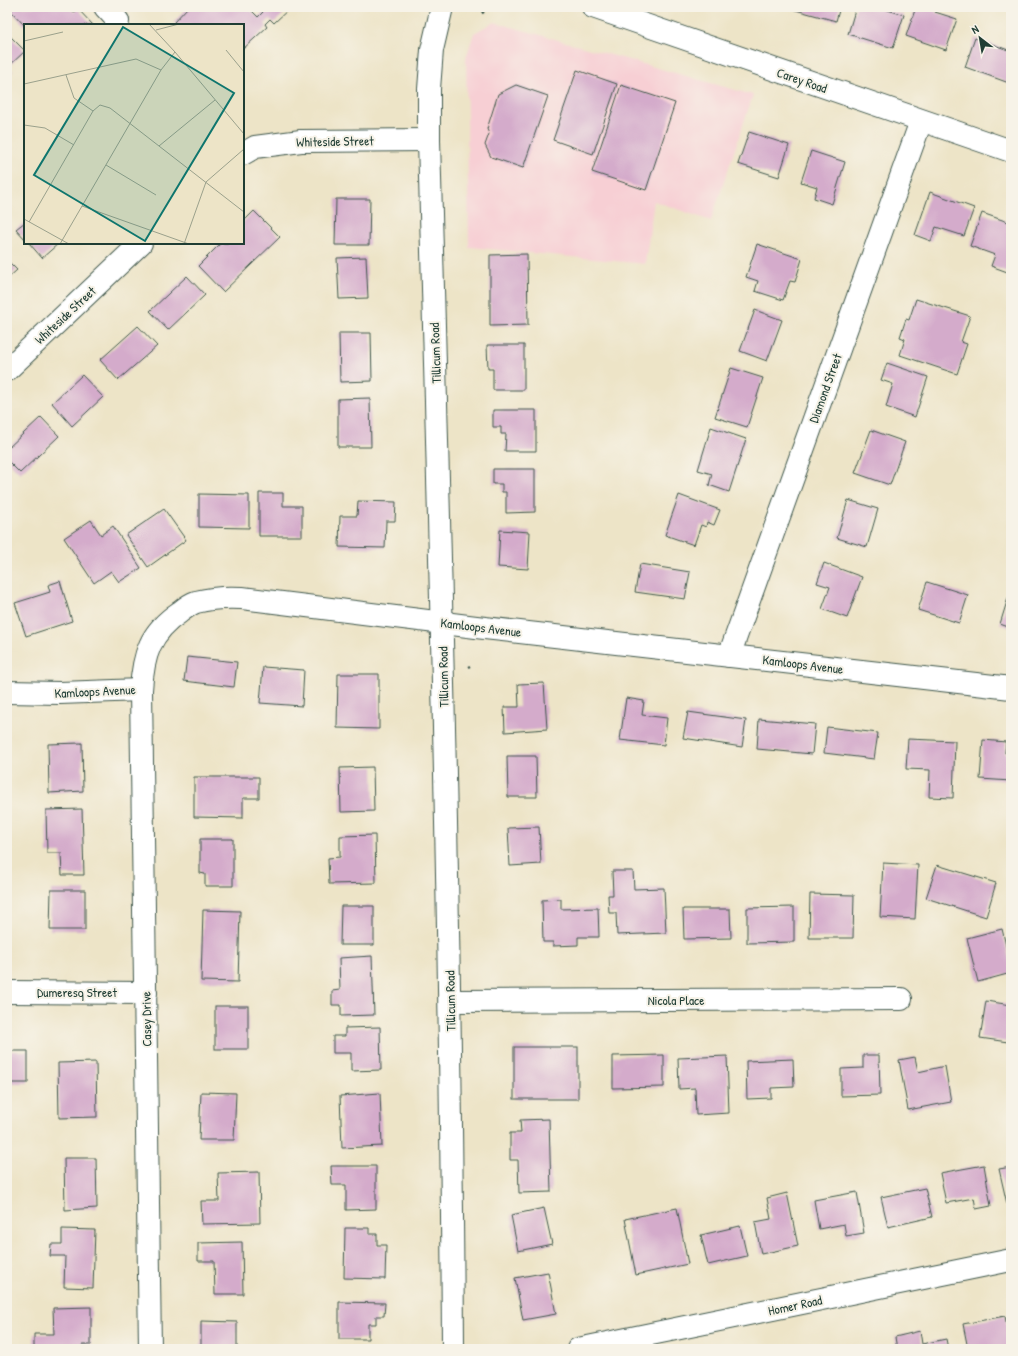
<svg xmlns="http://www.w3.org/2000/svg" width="1018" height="1356" viewBox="0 0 1018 1356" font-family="'Patrick Hand',sans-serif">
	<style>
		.built { fill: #f7cfd4 }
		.building { fill: #d4abcb }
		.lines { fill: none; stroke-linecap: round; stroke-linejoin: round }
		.minor-casing { stroke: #3e564a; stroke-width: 24 }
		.major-casing { stroke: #3e564a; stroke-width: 24 }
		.path { stroke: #3e564a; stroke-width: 2.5; stroke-dasharray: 3 3; stroke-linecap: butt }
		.minor { stroke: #fff; stroke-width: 22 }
		.major { stroke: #fff; stroke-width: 22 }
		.labels { text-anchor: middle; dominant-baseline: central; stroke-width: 4; stroke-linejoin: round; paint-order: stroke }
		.street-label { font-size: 13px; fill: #1f3d34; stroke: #f7f3e8 }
		.inset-road { fill: none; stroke: #9ba18c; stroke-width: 1 }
		.view { fill: #0f766e; fill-opacity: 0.15; stroke: #0f766e; stroke-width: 2 }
		.inset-edge { fill: none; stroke: #1f3d34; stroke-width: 2 }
	</style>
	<rect width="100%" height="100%" fill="#f7f3e8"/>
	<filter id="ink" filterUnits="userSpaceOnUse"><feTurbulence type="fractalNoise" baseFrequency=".025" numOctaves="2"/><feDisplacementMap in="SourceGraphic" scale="8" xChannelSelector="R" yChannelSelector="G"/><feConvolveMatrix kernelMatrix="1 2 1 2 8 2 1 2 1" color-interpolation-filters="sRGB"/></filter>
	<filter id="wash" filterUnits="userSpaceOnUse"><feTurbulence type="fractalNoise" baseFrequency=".012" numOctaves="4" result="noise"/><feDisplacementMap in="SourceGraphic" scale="16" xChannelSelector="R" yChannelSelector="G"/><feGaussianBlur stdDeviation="0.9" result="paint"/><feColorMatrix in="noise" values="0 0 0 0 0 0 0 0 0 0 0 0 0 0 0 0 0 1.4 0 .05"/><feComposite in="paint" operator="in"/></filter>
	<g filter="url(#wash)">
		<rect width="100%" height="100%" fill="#ede4c7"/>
		<polygon class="built" points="494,22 753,95 711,221 654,201 645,264 469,247 466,58 474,33"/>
		<g id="blocks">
			<g class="building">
				<polygon points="15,7 69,7 74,12 77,8 93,25 25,26 11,11"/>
				<polygon points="188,7 248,7 258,17 263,12 259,7 291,7 274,23 270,19 265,24 267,27 243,49 243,25 177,25 174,22"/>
				<polygon points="792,7 840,7 836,21 792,9"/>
				<polygon points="856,7 878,7 904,15 893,48 848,34"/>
				<polygon points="916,7 937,7 935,12 957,19 946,50 906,36"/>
				<polygon points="7,33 25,51 8,67 13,71 7,77"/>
				<polygon points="975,38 1011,51 1011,78 1009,83 965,67"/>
				<polygon points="577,70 617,84 593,154 553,140"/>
				<polygon points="516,85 548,96 523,168 491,157 485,145 489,134 487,129 498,94"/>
				<polygon points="621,85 675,103 646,190 592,172"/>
				<polygon points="749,132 789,145 779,177 738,164"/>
				<polygon points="811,151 845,162 832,204 814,198 817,187 801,182"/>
				<polygon points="930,192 974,208 964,236 936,227 931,241 915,235"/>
				<polygon points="336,199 370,199 369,245 335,245"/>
				<polygon points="254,211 280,237 223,292 198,266 221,243 243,243 243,222"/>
				<polygon points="982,213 1011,223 1010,273 991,266 995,255 970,246"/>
				<polygon points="25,222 25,239 16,229"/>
				<polygon points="29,243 59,243 42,258"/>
				<polygon points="757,244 802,259 795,282 790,281 783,300 755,291 758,281 746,277"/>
				<polygon points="527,254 528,325 490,326 490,255"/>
				<polygon points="366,257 368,298 339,299 337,258"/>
				<polygon points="7,260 17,270 7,279"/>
				<polygon points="187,276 205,295 168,330 150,311"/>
				<polygon points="916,299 970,316 961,342 967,344 957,374 900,355 905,339 900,337 906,319 909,320"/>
				<polygon points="755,310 782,320 767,361 740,351"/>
				<polygon points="138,326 157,346 118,380 100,360"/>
				<polygon points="339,333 371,333 372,381 340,382"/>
				<polygon points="487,345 524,345 524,390 493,390 493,369 488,369"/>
				<polygon points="887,363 928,377 915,417 886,407 893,384 881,380"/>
				<polygon points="731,368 763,378 747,427 715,417"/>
				<polygon points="82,375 103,397 72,426 52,403"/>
				<polygon points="370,398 371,447 338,447 338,399"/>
				<polygon points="493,410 536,410 536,451 505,451 506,434 501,434 501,427 493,427"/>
				<polygon points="41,417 59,436 20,473 7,460 7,449"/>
				<polygon points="711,427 746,439 729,492 709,485 712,474 698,470"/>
				<polygon points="871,430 905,442 890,485 855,473"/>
				<polygon points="493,469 535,469 535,512 506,513 506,492 502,492 502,484 493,484"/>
				<polygon points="259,493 283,493 283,506 302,506 302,536 259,536"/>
				<polygon points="199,494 249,495 249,528 199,527"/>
				<polygon points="679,495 720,510 714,525 707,522 706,527 701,525 694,545 665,535"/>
				<polygon points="848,500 878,509 867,547 837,538"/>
				<polygon points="358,501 396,502 395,521 386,521 385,548 339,547 340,516 357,516"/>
				<polygon points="164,509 186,540 148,567 126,535"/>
				<polygon points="91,520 101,535 113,526 141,568 119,582 111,571 94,583 64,538"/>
				<polygon points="500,530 530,532 528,569 498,567"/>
				<polygon points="824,563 862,577 847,618 822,609 830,587 817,583"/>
				<polygon points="640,564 690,572 685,599 635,592"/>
				<polygon points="60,581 72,621 26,636 15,603 50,592 48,585"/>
				<polygon points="927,582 968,595 959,623 918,610"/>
				<polygon points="1009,595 1011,596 1011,628 1000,624"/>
				<polygon points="187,657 237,662 234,687 184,681"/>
				<polygon points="263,667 304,670 302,706 260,703"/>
				<polygon points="338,674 379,674 379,729 337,728"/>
				<polygon points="544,683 547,729 505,732 504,707 519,707 518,684"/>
				<polygon points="626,698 644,701 642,715 667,718 664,745 620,740"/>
				<polygon points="688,712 746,720 742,747 683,738"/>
				<polygon points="759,719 815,724 812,754 757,749"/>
				<polygon points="827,727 878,733 874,759 824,753"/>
				<polygon points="908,739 955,741 953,798 929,797 930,770 906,769"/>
				<polygon points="983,740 1006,742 1005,753 1011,754 1011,781 980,779"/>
				<polygon points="82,743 83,791 49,793 48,744"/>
				<polygon points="507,756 536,756 537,797 508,797"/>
				<polygon points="373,767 374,811 341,812 340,768"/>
				<polygon points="194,777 259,777 259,798 243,798 243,818 194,817"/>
				<polygon points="82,809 84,875 62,875 61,853 47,853 46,810"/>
				<polygon points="539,827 541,864 510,866 508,828"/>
				<polygon points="375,835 376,883 329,884 328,858 340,857 340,836"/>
				<polygon points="200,839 233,839 233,886 205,886 205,874 200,873"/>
				<polygon points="883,863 918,865 915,919 880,917"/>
				<polygon points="937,865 996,883 986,917 926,898"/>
				<polygon points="612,871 633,871 634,889 664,888 666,933 617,935 616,913 609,913 608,895 613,895"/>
				<polygon points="51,890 85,890 85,930 50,930"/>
				<polygon points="810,894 854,895 853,938 809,938"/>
				<polygon points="561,899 561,909 598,908 599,937 578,937 578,945 553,946 553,942 543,942 542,900"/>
				<polygon points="341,906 374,906 374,945 340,945"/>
				<polygon points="794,907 794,942 747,943 747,908"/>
				<polygon points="683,909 730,909 731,938 684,939"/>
				<polygon points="203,910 240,911 238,982 201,981"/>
				<polygon points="1002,929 1011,966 1011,973 978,982 967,938"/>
				<polygon points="372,956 374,1015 341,1016 341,1005 332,1005 332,991 340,990 339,958"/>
				<polygon points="986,1001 1011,1005 1008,1042 980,1038"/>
				<rect x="215" y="1006" width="33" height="43"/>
				<polygon points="380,1027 381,1070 351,1071 351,1053 333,1053 333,1036 345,1036 345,1028"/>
				<rect x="514" y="1047" width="64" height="52"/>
				<polygon points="7,1051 28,1051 28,1083 9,1083 9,1101 7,1101"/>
				<polygon points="664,1055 664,1087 613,1088 613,1056"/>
				<polygon points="863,1055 879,1055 880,1095 841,1096 841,1069 863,1068"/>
				<polygon points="727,1056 729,1113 696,1115 695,1088 679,1089 678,1058"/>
				<polygon points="915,1057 918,1072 945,1066 951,1102 908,1110 899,1060"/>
				<polygon points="793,1059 794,1087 771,1088 771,1098 747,1099 746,1061"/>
				<polygon points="96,1062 97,1117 59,1118 58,1063"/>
				<polygon points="201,1092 236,1093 234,1140 199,1140"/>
				<polygon points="380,1093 382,1146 342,1148 340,1096"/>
				<polygon points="549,1119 551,1192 519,1193 518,1160 510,1160 510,1133 521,1133 520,1120"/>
				<polygon points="64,1158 96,1158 97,1208 65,1210"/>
				<polygon points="984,1165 991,1206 976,1209 974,1198 946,1203 940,1173"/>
				<polygon points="331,1166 376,1166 376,1209 346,1210 346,1185 332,1185"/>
				<polygon points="1011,1167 1011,1204 1007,1204 999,1169"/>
				<polygon points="259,1172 260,1223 202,1224 201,1201 219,1201 218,1173"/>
				<polygon points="925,1188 932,1217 888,1227 881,1197"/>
				<polygon points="857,1192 864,1233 846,1236 844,1224 819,1229 814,1200"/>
				<polygon points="787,1193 798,1246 761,1254 755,1222 771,1219 767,1198"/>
				<polygon points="544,1208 552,1244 518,1251 511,1215"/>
				<polygon points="677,1208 688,1264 636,1275 625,1219"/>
				<polygon points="740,1226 747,1256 708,1265 701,1235"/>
				<polygon points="345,1228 369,1228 369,1234 377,1234 377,1245 386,1245 385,1279 344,1278"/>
				<polygon points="62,1229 95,1230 93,1288 64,1287 65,1256 50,1256 51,1244 62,1244"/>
				<polygon points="242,1242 243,1294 215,1294 214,1261 198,1261 198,1243"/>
				<polygon points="548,1272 556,1314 523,1320 515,1278"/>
				<polygon points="339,1302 385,1303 384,1316 376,1316 376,1324 368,1324 368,1339 339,1339"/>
				<polygon points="91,1307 91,1345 82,1345 82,1349 34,1349 34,1334 54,1334 53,1308"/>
				<polygon points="1005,1316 1011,1349 968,1349 963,1324"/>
				<polygon points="201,1321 237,1322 237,1349 201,1349"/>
				<polygon points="920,1331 922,1344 946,1339 948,1349 897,1349 895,1337"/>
			</g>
		</g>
	</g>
	<g filter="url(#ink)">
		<use href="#blocks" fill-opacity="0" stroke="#3e564a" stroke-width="1"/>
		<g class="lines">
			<g class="minor-casing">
				<g id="minor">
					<polyline points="105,7 118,21"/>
					<polyline points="593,7 1011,151"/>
					<polyline points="243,154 255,147 301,141 429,140"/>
					<polyline points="7,370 141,243"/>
					<polyline points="729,656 921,121"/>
					<polyline points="7,692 60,693 141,690"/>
					<polyline points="7,992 146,993"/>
					<polyline points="450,1001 901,999"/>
					<path d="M150,1349L141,690C143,655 150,632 180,612C185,608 190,604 196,602C211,598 226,597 242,598L476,627L1011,688"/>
					<polyline points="578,1349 1011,1260"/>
				</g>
			</g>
			<g class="major-casing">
				<path id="major" d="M442,7L432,50L429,89V140C440,543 451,946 453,1349"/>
			</g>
			<g class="path">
				<polyline points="482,11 484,14"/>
				<polyline points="468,667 470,666"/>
			</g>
			<use href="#minor" class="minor"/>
			<use href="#major" class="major"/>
		</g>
	</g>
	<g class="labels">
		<g class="street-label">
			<text transform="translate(802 80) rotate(19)">Carey Road</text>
			<text transform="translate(335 141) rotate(-1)">Whiteside Street</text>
			<text transform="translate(65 315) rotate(-43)">Whiteside Street</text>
			<text transform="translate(435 353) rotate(-92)">Tillicum Road</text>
			<text transform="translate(825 388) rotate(-70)">Diamond Street</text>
			<text transform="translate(481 627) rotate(7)">Kamloops Avenue</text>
			<text transform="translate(803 664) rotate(7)">Kamloops Avenue</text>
			<text transform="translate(443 677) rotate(-91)">Tillicum Road</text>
			<text transform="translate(95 691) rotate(-3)">Kamloops Avenue</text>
			<text x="77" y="992">Dumeresq Street</text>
			<text x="676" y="1000">Nicola Place</text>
			<text transform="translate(450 1001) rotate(-91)">Tillicum Road</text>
			<text transform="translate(146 1019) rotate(-91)">Casey Drive</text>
			<text transform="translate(795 1305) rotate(-12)">Homer Road</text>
		</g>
	</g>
	<g transform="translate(24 24)">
		<rect width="220" height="220" fill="#ede4c7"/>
		<path class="inset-road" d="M132,6L155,0M0,17L39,8M202,26L220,48M151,28L220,110M42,51L50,74L69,87M0,60L112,35L137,46M0,101L21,104L50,121M135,122L191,76M82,141L132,171M58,182L165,220M0,195L45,220M5,198L69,87L76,81L86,84L220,188M36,220L137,46L151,28L125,0M160,220L182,158L220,125"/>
		<path class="view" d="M99,3L210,69L121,217L10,151Z"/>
		<rect width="220" height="220" class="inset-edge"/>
	</g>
	<rect width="1018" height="1356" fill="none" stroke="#f7f3e8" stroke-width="24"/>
	<g transform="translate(980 38) rotate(329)" stroke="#f7f3e8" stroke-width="3" paint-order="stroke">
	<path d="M0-3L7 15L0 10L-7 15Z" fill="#1f3d34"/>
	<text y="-6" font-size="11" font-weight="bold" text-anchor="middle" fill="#1f3d34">N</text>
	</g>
</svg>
